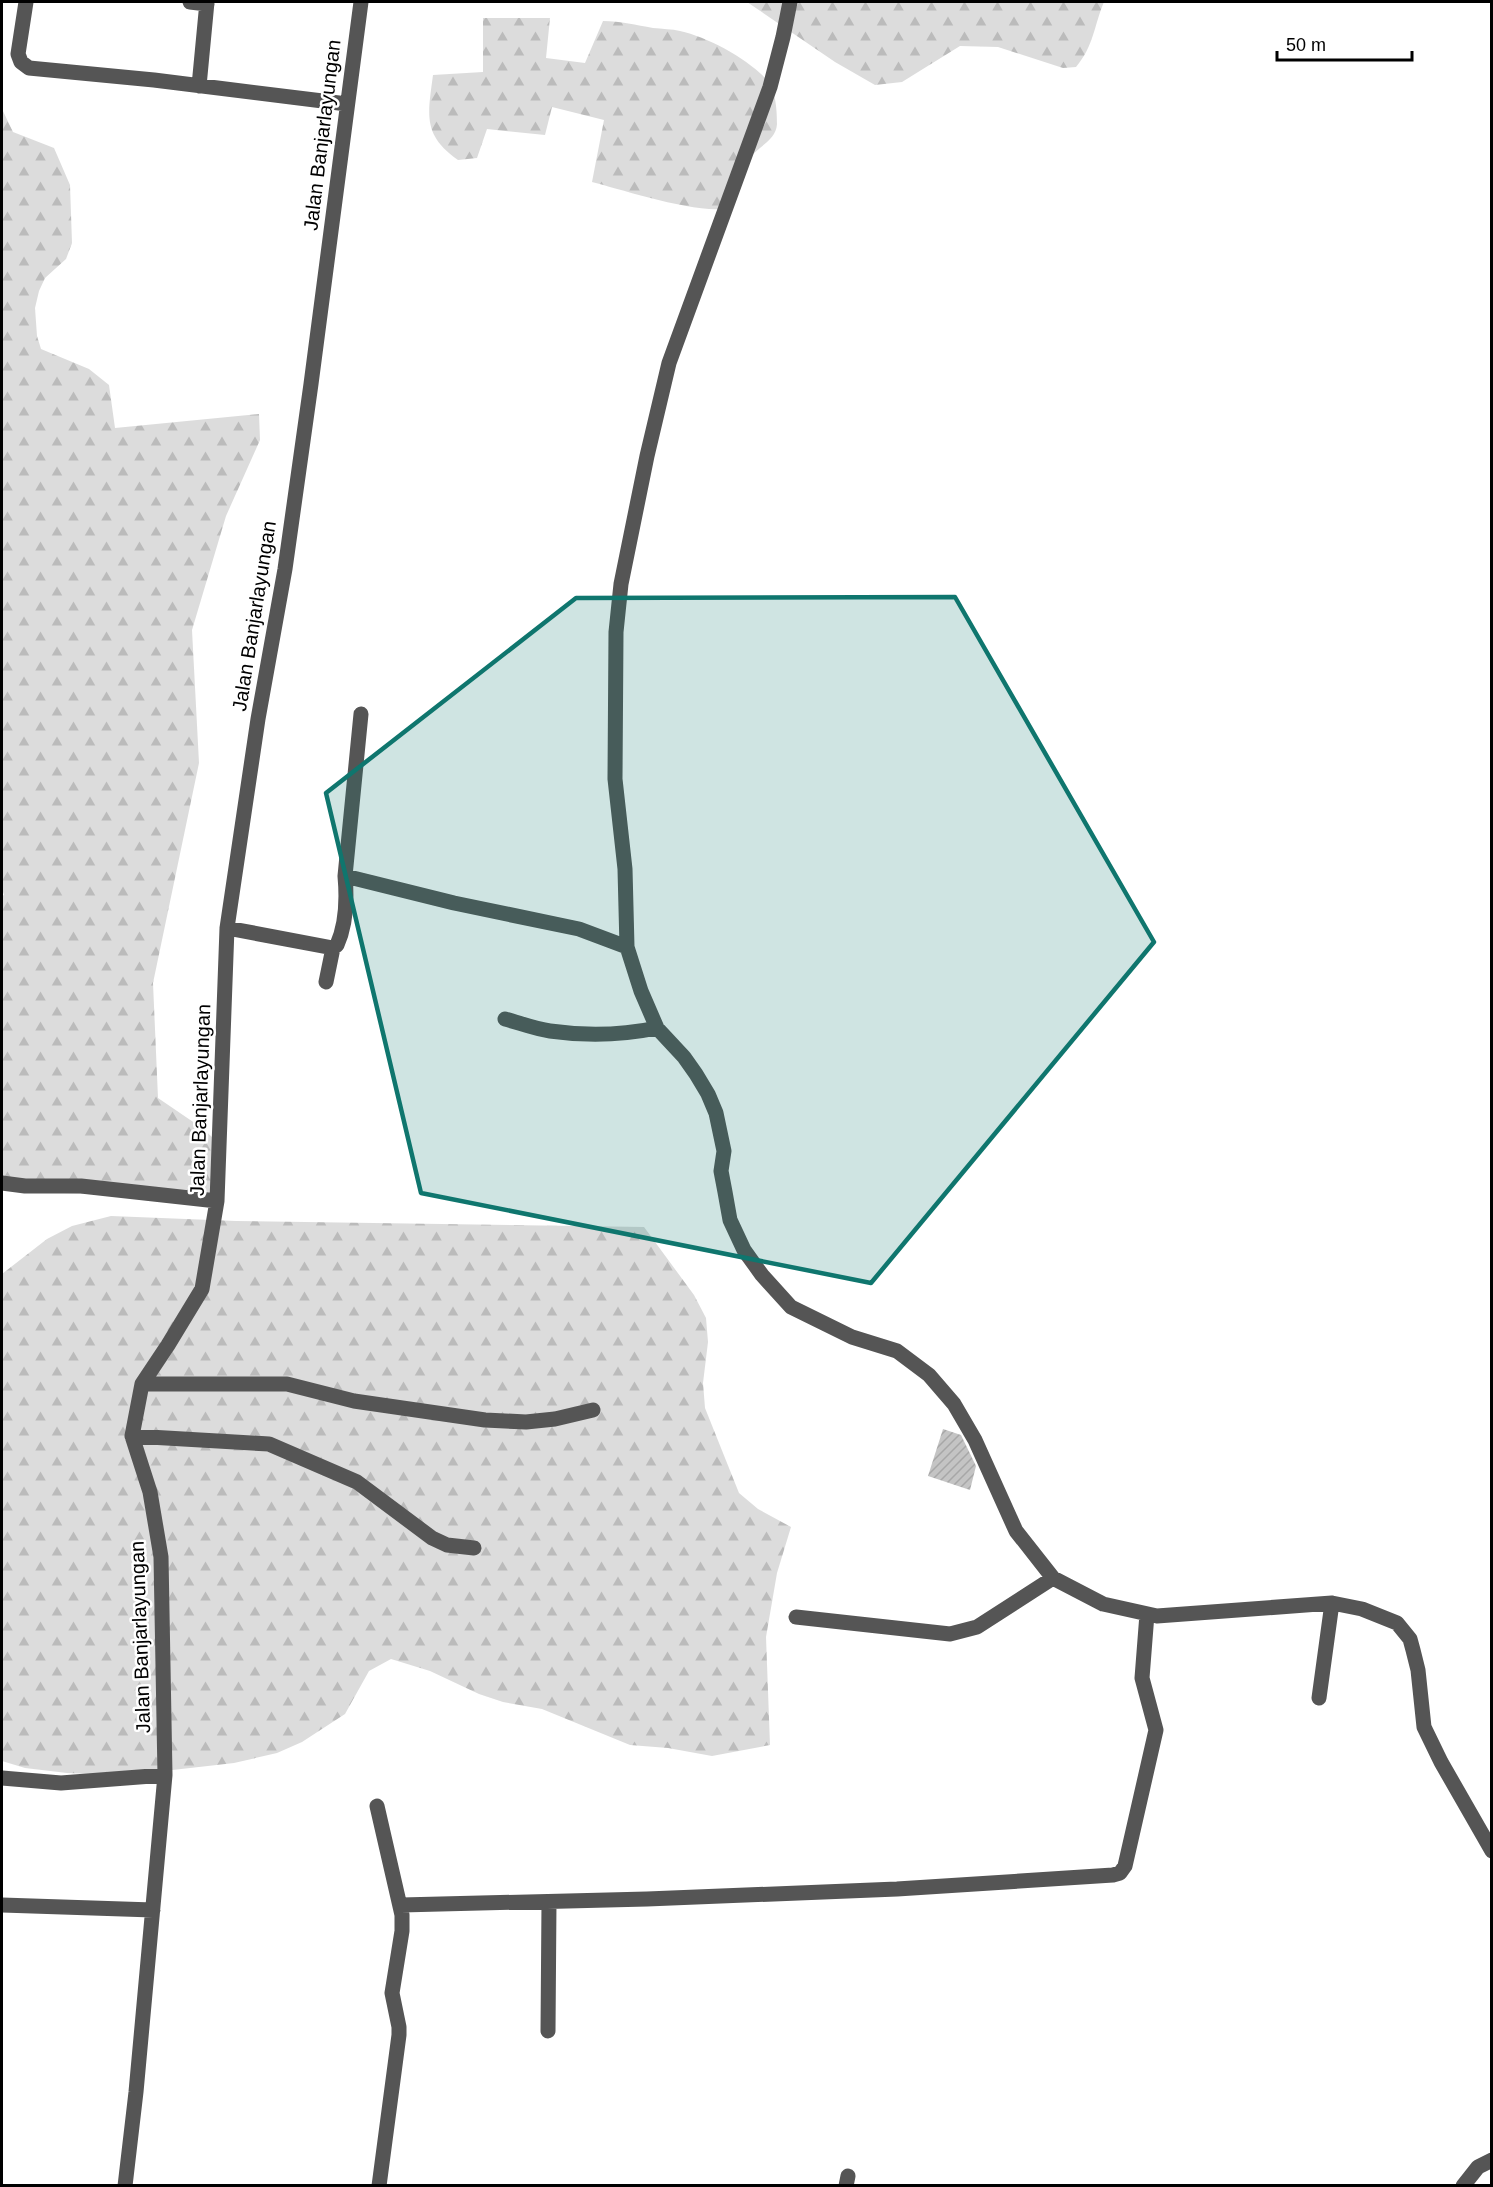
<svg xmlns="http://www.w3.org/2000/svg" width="1493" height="2187" viewBox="0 0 1493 2187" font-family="Arial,sans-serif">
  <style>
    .forest { fill: url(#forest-firs) }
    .building { fill: url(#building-hatch) }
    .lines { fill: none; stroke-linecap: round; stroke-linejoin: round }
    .minor { stroke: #555; stroke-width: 15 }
    .marked { fill: #0f766e; fill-opacity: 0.2; stroke: #0f766e; stroke-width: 4.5; stroke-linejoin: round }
    .labels { text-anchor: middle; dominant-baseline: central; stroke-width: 5; stroke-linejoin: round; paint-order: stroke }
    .street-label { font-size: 20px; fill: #000; stroke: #fff }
  </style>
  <defs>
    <pattern id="forest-firs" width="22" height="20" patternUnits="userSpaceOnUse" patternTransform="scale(1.5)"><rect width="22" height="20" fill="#dcdcdc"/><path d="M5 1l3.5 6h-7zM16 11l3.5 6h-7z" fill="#bbb"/></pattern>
    <pattern id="building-hatch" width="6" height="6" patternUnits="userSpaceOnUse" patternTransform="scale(1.5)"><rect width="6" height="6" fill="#c4c4c4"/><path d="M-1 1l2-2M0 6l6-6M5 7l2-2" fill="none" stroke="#a7a7a7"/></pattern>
  </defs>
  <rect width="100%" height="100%" fill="#fff"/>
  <!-- forest -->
  <path class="forest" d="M747 2H1104C1094 25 1094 46 1076 67L1063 68 998 47 960 46 902 82 875 85 835 62Z
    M483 18H550L546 58 585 63 603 21C621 21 636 25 653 28 662 29 672 29 680 31 708 37 748 59 767 80 776 90 777 111 777 124 776 141 758 146 749 159 740 172 741 192 733 206 711 219 620 189 592 182L604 120 552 107 545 135 487 129 477 158 458 160C422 135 428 114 433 75L483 72Z
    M2 109 13 132 54 148 70 185 72 243 66 259 45 278 39 291 35 308 37 336 41 349 89 369 109 385 115 428 259 414 260 440 226 516 192 630 199 763 153 983 158 1098 202 1128 212 1137 216 1199 13 1191 2 1186V896L4 895 2 889Z
    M111 1216 236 1221 644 1227 694 1295 706 1318 708 1342 703 1383 705 1408 739 1493 758 1509 791 1527 777 1573 766 1637 770 1745 712 1756 668 1748 630 1745 542 1709 503 1702 479 1694 430 1671 391 1659 369 1671 345 1714 302 1742 277 1753 234 1763 155 1772 139 1776 67 1773 25 1768 2 1761V1274L47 1239 72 1226Z"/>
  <!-- building -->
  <path class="building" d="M943 1429 961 1435 976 1466 970 1490 928 1476Z"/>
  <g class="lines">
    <!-- minor -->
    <path class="minor" d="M26 2 18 54 21 62 29 68 154 80 347 104
      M190 2 207 4
      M790 2 783 37 770 87 669 363 647 456 621 584 616 632 615 779 625 869 627 947 641 991 657 1028 684 1057 696 1074 708 1094 716 1113 724 1151 721 1171 725 1192 730 1220 744 1250 762 1275 791 1307 852 1337 897 1351 929 1375 954 1404 975 1440 1016 1531 1053 1578 1103 1604 1157 1616 1332 1603 1362 1609 1397 1623 1410 1639 1413 1650 1418 1670 1424 1727 1441 1762 1492 1851
      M199 86 207 2
      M345 876 361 714
      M227 928 333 948 337 945C346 925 347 898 345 876L454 903 579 929 627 947
      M326 982 333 948
      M505 1019C520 1023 535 1029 550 1031 585 1036 623 1035 657 1028
      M2 1183 25 1186H81L217 1201
      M142 1384H287L354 1401 485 1420 526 1422 555 1419 593 1410
      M132 1436 269 1444 357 1482 432 1538 447 1545 474 1548
      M796 1617 950 1634 977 1627 1053 1578
      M1319 1698 1332 1603
      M2 1778 61 1783 165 1775
      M377 1806 402 1915V1931L392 1993 399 2027V2035L379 2186
      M2 1905 153 1910
      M401 1905 647 1899 897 1889 1113 1875 1120 1873 1125 1866 1156 1730 1142 1678 1147 1614
      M548 2031 549 1902
      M125 2186 136 2092 165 1775 161 1557 150 1492 132 1436 142 1384 168 1345 202 1289 217 1201 227 928 258 719 285 569 311 384 361 2
      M846 2186 848 2176
      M1463 2186 1478 2167 1492 2160"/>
  </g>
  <!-- marked area -->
  <path class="marked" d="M955 597 1154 942 871 1283 421 1193 326 793 576 598Z"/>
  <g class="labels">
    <!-- street labels -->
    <g class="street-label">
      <text transform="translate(322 135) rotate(-83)">Jalan Banjarlayungan</text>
      <text transform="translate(254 616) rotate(-81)">Jalan Banjarlayungan</text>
      <text transform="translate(200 1100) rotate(-88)">Jalan Banjarlayungan</text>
      <text transform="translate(140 1637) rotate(-92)">Jalan Banjarlayungan</text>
    </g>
  </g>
  <!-- border -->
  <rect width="1493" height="2187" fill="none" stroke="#000000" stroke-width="6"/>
  <!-- scale -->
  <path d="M1277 51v9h135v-9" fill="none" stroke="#000000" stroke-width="3"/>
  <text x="1286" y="51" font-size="18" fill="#000000" stroke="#ffffff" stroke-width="4.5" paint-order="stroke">50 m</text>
</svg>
